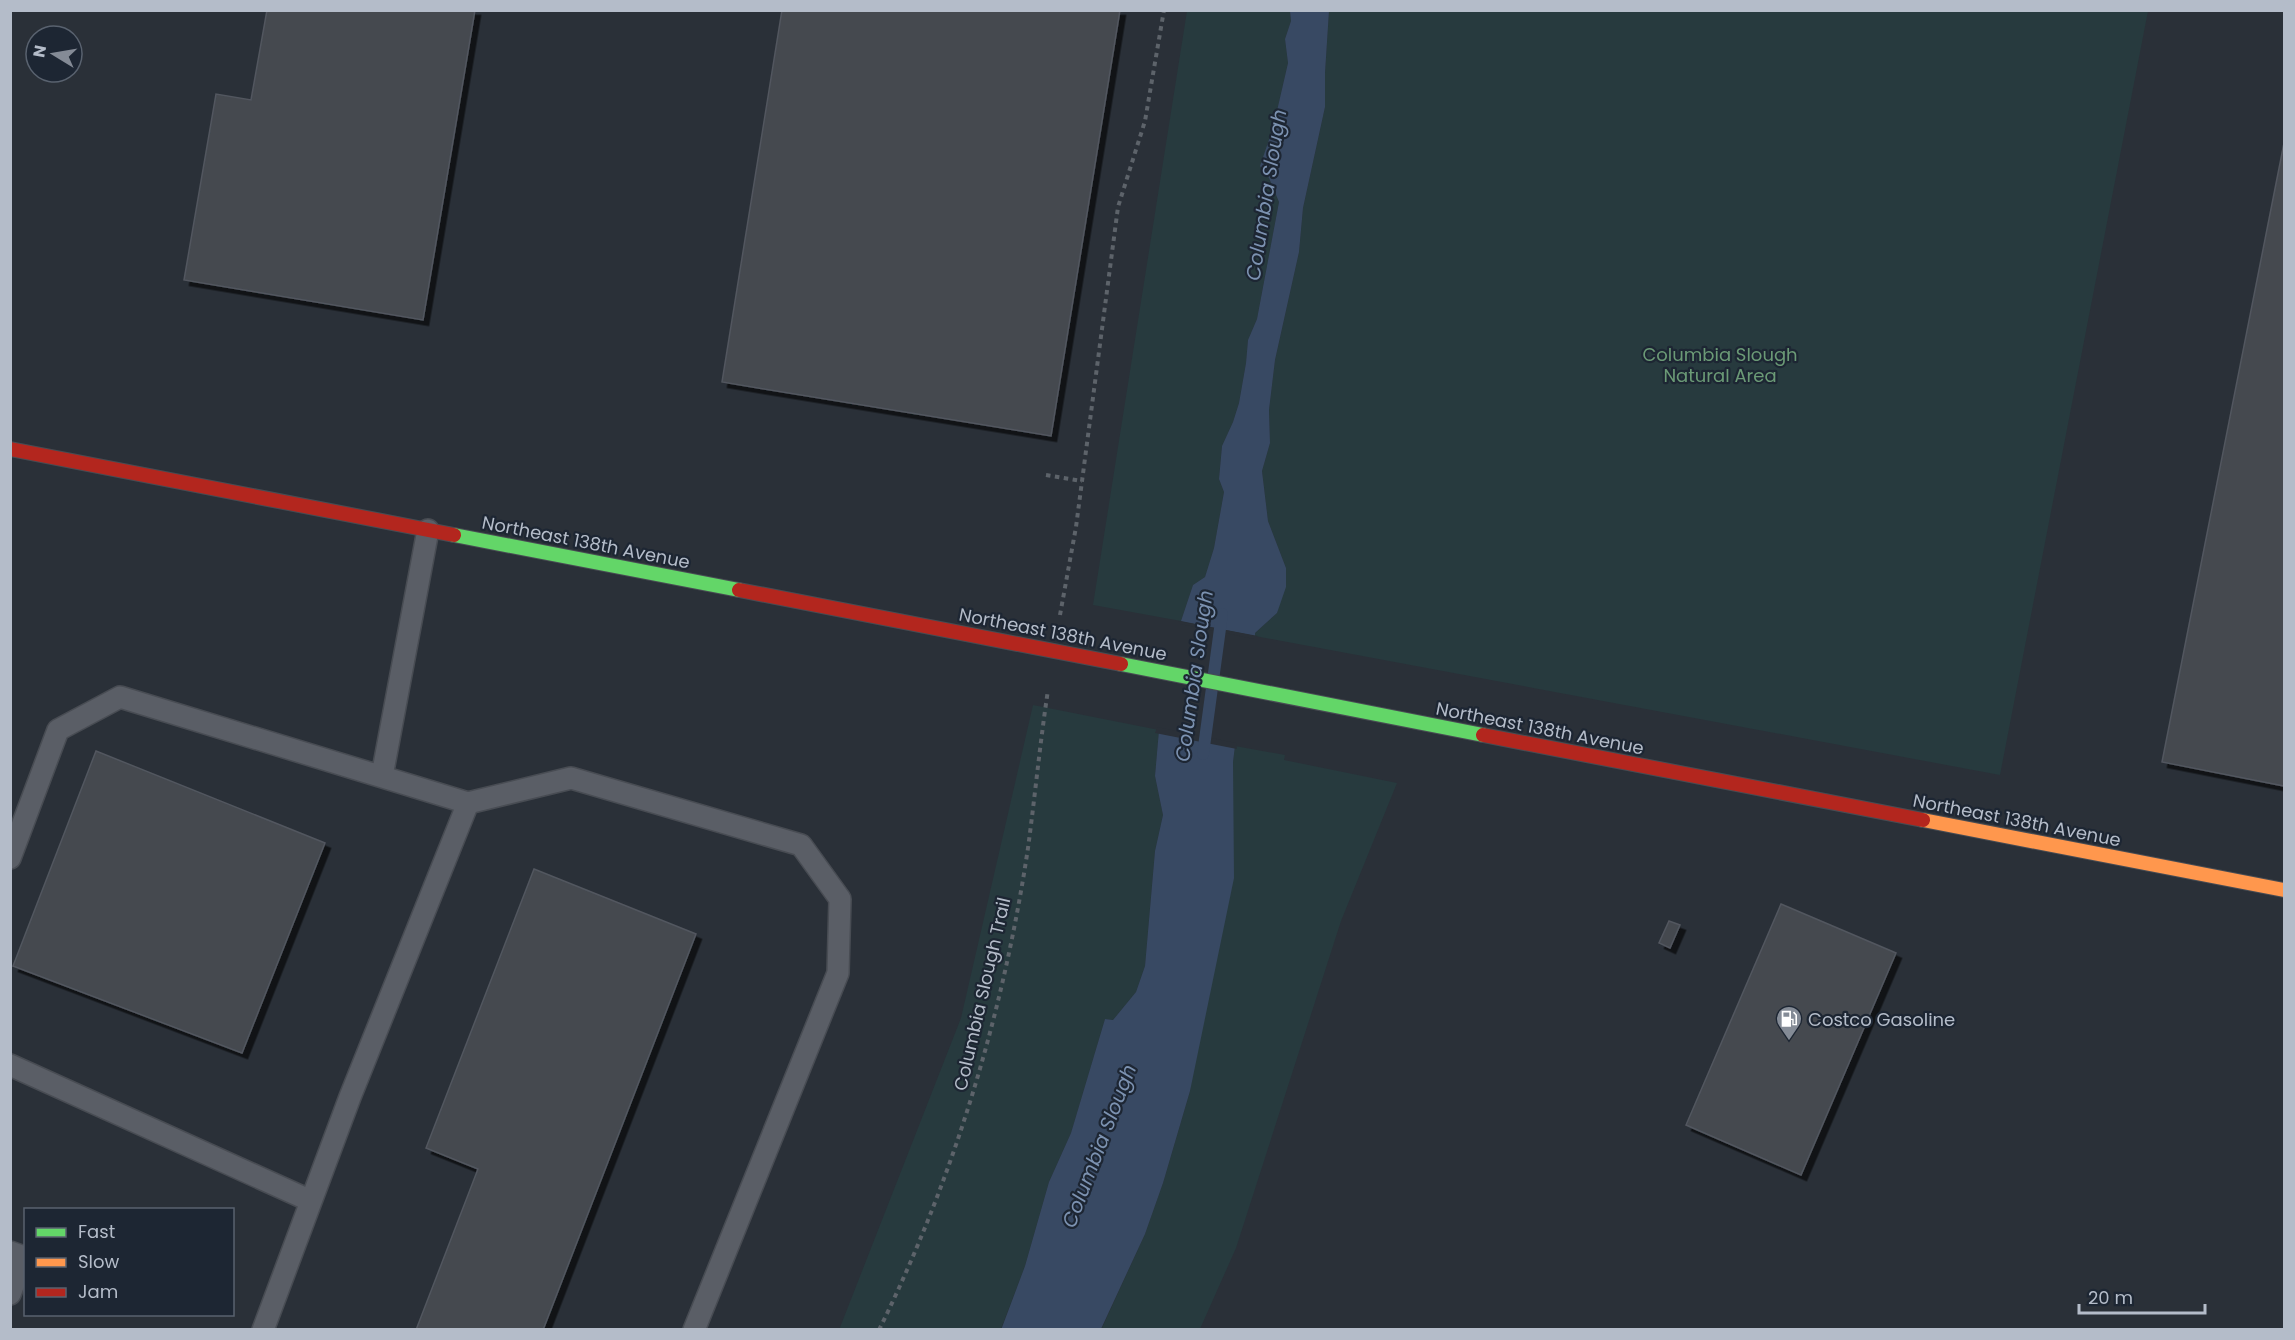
<svg xmlns="http://www.w3.org/2000/svg" width="2295" height="1340" viewBox="0 0 2295 1340" font-family="Poppins,sans-serif">
  <style>
    .green { fill: #273a3e }
    .water { fill: #384963 }
    .pier { fill: #2a3038 }
    .lines { fill: none; stroke-linecap: round; stroke-linejoin: round }
    .stream { stroke: #384963; stroke-width: 12 }
    .building { fill: #444950; stroke: #52575f; stroke-width: 1.5; filter: url(#shadow) }
    .lane-casing { stroke: #484c53; stroke-width: 24 }
    .fast-casing { stroke: #484c53; stroke-width: 16 }
    .slow-casing { stroke: #484c53; stroke-width: 16 }
    .jam-casing { stroke: #484c53; stroke-width: 16 }
    .path { stroke: #5d636a; stroke-width: 4; stroke-dasharray: 4.5 4.5; stroke-linecap: butt }
    .lane { stroke: #5a5e66; stroke-width: 21 }
    .fast { stroke: #63d668; stroke-width: 14 }
    .slow { stroke: #ff974d; stroke-width: 14 }
    .jam { stroke: #b3261e; stroke-width: 14 }
    .labels { text-anchor: middle; dominant-baseline: central; stroke-width: 4.5; stroke-linejoin: round; paint-order: stroke }
    .park-label { font-size: 18px; fill: #6b9a76; stroke: #1d2633 }
    .street-label { font-size: 18px; fill: #b4bcc9; stroke: #1d2633 }
    .poi-label { font-size: 18px; fill: #b4bcc9; stroke: #1d2633; text-anchor: start }
    .water-label { font-size: 20px; font-style: italic; fill: #7c92b1; stroke: #1d2633 }
  </style>
  <defs>
    <filter id="shadow"><feDropShadow dx="5.5" dy="5.5" stdDeviation="0" flood-color="#0009"/></filter>
  </defs>
  <rect width="100%" height="100%" fill="#2a3038"/>
  <!-- green -->
  <path class="green" d="M1187 11H1290L1291 21 1285 39 1288 63 1273 128 1261 166 1269 178 1279 202 1257 319 1248 340 1246 363 1239 403 1233 422 1222 446 1219 479 1224 492 1214 548 1205 577 1193 585 1181 621 1093 605Z
    M1329 11H2148L2000 775 1255 636V633L1277 613 1286 568 1268 521 1262 471 1270 443 1269 410 1275 360 1299 252 1303 208 1325 107V73Z
    M1033 705 1159 730 1155 776 1163 815 1155 851 1145 966 1136 992 1113 1020 1105 1019 1071 1133 1049 1182 1025 1266 1001 1329 839 1330 961 1018Z
    M1235 746 1285 755 1284 760 1397 783 1341 921 1236 1248 1200 1329 1101 1330 1145 1234 1163 1183 1190 1091Z"/>
  <!-- water -->
  <path class="water" d="M1290 11H1329L1325 73V107L1303 208 1299 252 1275 360 1269 410 1270 443 1262 471 1268 521 1286 568V587L1277 613 1255 633V636L1181 621 1193 585 1205 577 1214 548 1224 492 1219 479 1222 446 1233 422 1239 403 1246 363 1248 340 1257 319 1279 202 1269 178 1260 166 1273 128 1288 63 1285 39 1291 21Z
    M1159 730 1235 746 1233 762 1234 878 1190 1091 1163 1183 1145 1234 1101 1329 1001 1330 1025 1266 1049 1182 1071 1133 1105 1019 1113 1020 1136 992 1145 966 1155 851 1163 815 1155 776Z"/>
  <!-- pier -->
  <path class="pier" d="M1178 621 1258 636 1254 639 1180 624Z
    M1157 727 1236 743 1237 749 1155 733Z"/>
  <g class="lines">
    <!-- stream -->
    <path class="stream" d="M1203 754 1222 614"/>
  </g>
  <!-- building -->
  <path class="building" d="M267 10H475L423 320 184 280 216 94 251 100Z
    M782 10H1120L1051 436 722 382Z
    M2284 143V786L2162 762Z
    M96 751 325 843 242 1053 13 966Z
    M534 869 696 934 543 1330H416L478 1169 426 1148Z
    M1781 904 1896 953 1801 1175 1686 1125Z
    M1669 921 1680 925 1670 948 1659 943Z"/>
  <g class="lines">
    <defs>
      <path id="lane" d="M382 776 428 530
        M10 858 58 730 120 697 468 803
        M10 1065 311 1201
        M10 1252 24 1257 10 1294
        M263 1330 350 1097 468 803 571 778 801 845 840 899 838 973 694 1330"/>
      <path id="fast" d="M454 535 739 590
        M1121 664 1483 735"/>
      <path id="slow" d="M1923 820 2284 890"/>
      <path id="jam" d="M10 449 454 535
        M739 590 1121 664
        M1483 735 1923 820"/>
    </defs>
    <!-- lane casing -->
    <use href="#lane" class="lane-casing"/>
    <!-- fast casing -->
    <use href="#fast" class="fast-casing"/>
    <!-- slow casing -->
    <use href="#slow" class="slow-casing"/>
    <!-- jam casing -->
    <use href="#jam" class="jam-casing"/>
    <!-- path -->
    <path class="path" d="M1046 475 1082 481
      M1060 615 1076 527 1118 207 1145 121 1164 10
      M879 1330C954 1178 1003 1015 1028 848 1035 796 1040 743 1048 690"/>
    <!-- lane -->
    <use href="#lane" class="lane"/>
    <!-- fast -->
    <use href="#fast" class="fast"/>
    <!-- slow -->
    <use href="#slow" class="slow"/>
    <!-- jam -->
    <use href="#jam" class="jam"/>
  </g>
  <!-- icons -->
  <defs>
    <symbol id="fuel-pin" viewBox="-11 -11 22 30"><path d="M0 17L-7.5 6A9.5 9.5 0 1 1 7.5 6Z" fill="#848b96" stroke="#1d2633"/><path d="M-5.5-6h7V0h2V4h1.3V-2.5L3-4.5l.8-.8L6-3V5H2.5V1h-1V6h-7ZM-4.2-4.7v3.2H.2V-4.7Z" fill="#fff"/></symbol>
  </defs>
  <g fill-rule="evenodd">
    <use href="#fuel-pin" x="1774" y="1004" width="30" height="40"/>
  </g>
  <g class="labels">
    <!-- park labels -->
    <g class="park-label">
      <text x="1720" y="354">Columbia Slough<tspan x="1720" dy="21">Natural Area</tspan></text>
    </g>
    <!-- street labels -->
    <g class="street-label">
      <text transform="translate(586 542) rotate(11)">Northeast 138th Avenue</text>
      <text transform="translate(1063 634) rotate(11)">Northeast 138th Avenue</text>
      <text transform="translate(1540 728) rotate(11)">Northeast 138th Avenue</text>
      <text transform="translate(2017 820) rotate(11)">Northeast 138th Avenue</text>
      <text transform="translate(982 994) rotate(-77)">Columbia Slough Trail</text>
    </g>
    <!-- poi labels -->
    <g class="poi-label">
      <text x="1808" y="1019">Costco Gasoline</text>
    </g>
    <!-- water labels -->
    <g class="water-label">
      <text transform="translate(1266 195) rotate(-81)">Columbia Slough</text>
      <text transform="translate(1194 676) rotate(-82)">Columbia Slough</text>
      <text transform="translate(1099 1146) rotate(-69)">Columbia Slough</text>
    </g>
  </g>
  <!-- border -->
  <rect width="2295" height="1340" fill="none" stroke="#b4bcc9" stroke-width="24"/>
  <!-- legend -->
  <rect x="24" y="1208" width="210" height="108" fill="#1d2633" stroke="#59626f" stroke-width="1.5"/>
  <rect x="36" y="1228" width="30" height="9" fill="#63d668" stroke="#59626f" stroke-width="1.5"/>
  <text x="78" y="1238" font-size="18" fill="#b4bcc9">Fast</text>
  <rect x="36" y="1258" width="30" height="9" fill="#ff974d" stroke="#59626f" stroke-width="1.5"/>
  <text x="78" y="1268" font-size="18" fill="#b4bcc9">Slow</text>
  <rect x="36" y="1288" width="30" height="9" fill="#b3261e" stroke="#59626f" stroke-width="1.5"/>
  <text x="78" y="1298" font-size="18" fill="#b4bcc9">Jam</text>
  <!-- north arrow -->
  <g transform="translate(54 54) rotate(281)"><circle r="28" fill="#1d2633" stroke="#59626f" stroke-width="1.5"/>
  <path d="M0-4.5L10 22L0 15L-10 22Z" fill="#848b96"/>
  <text y="-9" font-size="16" font-weight="bold" text-anchor="middle" fill="#b4bcc9">N</text>
  </g>
  <!-- scale -->
  <path d="M2079 1304v9h126v-9" fill="none" stroke="#b4bcc9" stroke-width="3"/>
  <text x="2088" y="1304" font-size="18" fill="#b4bcc9" stroke="#1d2633" stroke-width="4.5" paint-order="stroke">20 m</text>
</svg>
